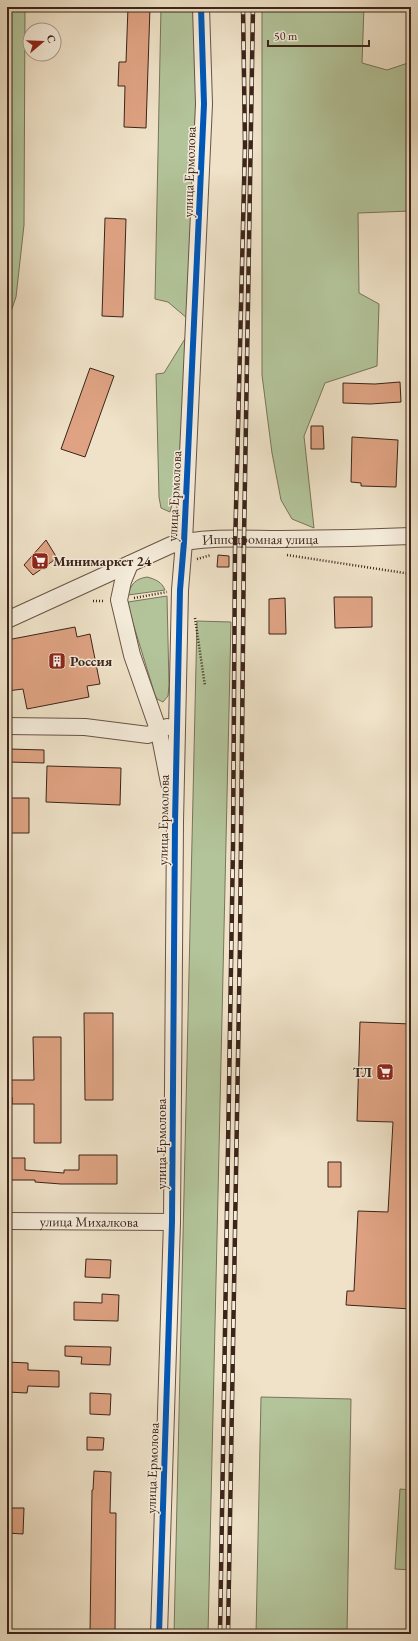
<svg xmlns="http://www.w3.org/2000/svg" width="418" height="1641" viewBox="0 0 418 1641" font-family="'EB Garamond',serif">
  <style>
    .green { fill: #b3c49a; stroke: #78745a }
    .building { fill: #dfa383; stroke: #3c2419 }
    .lines { fill: none; stroke-linecap: round; stroke-linejoin: round }
    .minor-casing { stroke: #695445; stroke-width: 18 }
    .path { stroke: #3c2419; stroke-width: 2.5; stroke-dasharray: 1 2; stroke-linecap: butt }
    .minor { stroke: #f5ecdb; stroke-width: 16 }
    .rail-casing { stroke: #3c2419; stroke-width: 4.5 }
    .rail { stroke: #f5ecdb; stroke-width: 3; stroke-dasharray: 9; stroke-linecap: butt }
    .cycleway-casing { stroke: #f5ecdb; stroke-width: 8 }
    .cycleway { stroke: #0057b8; stroke-width: 6 }
    .labels { text-anchor: middle; dominant-baseline: central; stroke-width: 3; stroke-linejoin: round; paint-order: stroke }
    .street-label { font-size: 14px; fill: #3c2419; stroke: #f5ecdb }
    .poi-label { font-size: 14px; font-weight: bold; fill: #3c2419; stroke: #f5ecdb; text-anchor: start }
  </style>
  <rect width="100%" height="100%" fill="#efe2c8"/>
  <filter id="stains"><feTurbulence type="fractalNoise" baseFrequency=".005" numOctaves="4"/><feColorMatrix values="0 0 0 0 .2 0 0 0 0 .09 0 0 0 0 .02 0 0 0 .5 -.17"/></filter>
  <radialGradient id="worn" r=".72"><stop offset=".6" stop-color="#630" stop-opacity="0"/><stop offset="1" stop-color="#630" stop-opacity=".3"/></radialGradient>
  <!-- green -->
  <path class="green" d="M7 7H25L24 225 16 297 7 323Z
    M161 7H201L204 104 202 326 178 503 172 505 170 512 161 508 159 497 156 374 164 373 194 324 168 302 155 299Z
    M262 7H364L362 63 387 70 411 62V211L358 213 359 293 379 304 377 366 325 383 304 436 314 528 292 519 281 500 272 453 262 375Z
    M147 577C155 579 162 582 165 590L128 595C131 584 135 579 147 577Z
    M167 596 169 685 168 696 163 702 157 699 155 695 129 610 128 602Z
    M197 621 231 622 208 1634H174Z
    M261 1397 351 1399 347 1634H256Z
    M400 1489 411 1490V1570L395 1569Z"/>
  <!-- building -->
  <path class="building" d="M128 7H150L146 128 124 127 125 86H118L119 62H126Z
    M105 218 126 219 123 317 102 316Z
    M90 368 114 376 85 457 61 449Z
    M400 382 401 402 370 404 343 403V383L375 384Z
    M311 426H323L324 449H311Z
    M352 437 398 440 396 487 361 486V483L351 482Z
    M46 540 57 558 33 575 24 565Z
    M218 555 229 556V567H217Z
    M334 597H372V627L335 628Z
    M285 598 286 634H269V599Z
    M75 627 77 637 90 634 100 684 87 686 89 697 27 709 23 689 7 691V640Z
    M9 749 44 750V763L8 762Z
    M47 766 121 768 120 805 46 802Z
    M7 798H29V833H7Z
    M84 1013H113V1100H85Z
    M360 1022 411 1024V1309L346 1305 347 1291H354L358 1211 388 1212 393 1122 357 1121Z
    M33 1037H61V1143H34V1104H12V1097H7V1086H11V1080H34Z
    M79 1155H117V1184H61L35 1182V1180H7V1158H25V1170L64 1173V1170H79Z
    M328 1162H341V1187H328Z
    M86 1259 111 1260 110 1278 85 1277Z
    M102 1294 119 1295 118 1321 74 1320V1302L102 1303Z
    M65 1346 111 1347 110 1365 81 1364 82 1357 65 1356Z
    M7 1362 28 1363V1370L59 1371V1387L28 1386 27 1393 7 1392Z
    M90 1393 111 1394 110 1415 90 1414Z
    M87 1437 104 1438 103 1450H87Z
    M94 1471 111 1472 110 1513H116L115 1634H90L92 1490H93Z
    M7 1508H24L23 1534 7 1533Z"/>
  <g class="lines">
    <defs>
      <g id="minor">
        <path d="M130 564 123 581 119 600 132 655 159 732 169 783"/>
        <path id="s1" d="M7 620 171 545C206 536 244 539 280 539 324 539 367 538 411 536"/>
        <path d="M7 726 85 727 148 735 167 727"/>
        <path id="s2" d="M7 1221 172 1222"/>
        <path d="M159 1634 172 1222 175 822 180 590 184 542 204 104 201 7"/>
      </g>
    </defs>
    <!-- minor casing -->
    <use href="#minor" class="minor-casing"/>
    <!-- path -->
    <path class="path" d="M287 555 411 574
      M197 559 211 555
      M134 598 167 592
      M93 601H105
      M195 618 205 686
      M409 1521H411"/>
    <!-- minor -->
    <use href="#minor" class="minor"/>
    <defs>
      <path id="rail" d="M220 1634 233 846 235 549 245 145 243 7
        M228 1634 240 943 244 539 253 7"/>
    </defs>
    <!-- rail casing -->
    <use href="#rail" class="rail-casing"/>
    <!-- rail -->
    <use href="#rail" class="rail"/>
    <defs>
      <path id="cycleway" d="M159 1634 172 1222 175 822 180 590 184 542 204 104 201 7"/>
    </defs>
    <!-- cycleway casing -->
    <use href="#cycleway" class="cycleway-casing"/>
    <!-- cycleway -->
    <use href="#cycleway" class="cycleway"/>
  </g>
  <!-- icons -->
  <defs>
    <symbol id="supermarket-square" viewBox="-11 -11 22 22"><rect x="-9" y="-9" width="18" height="18" rx="4" fill="#8f2418" stroke="#f5ecdb"/><path d="M-6-5.5h2.5l.6 2H6L4.5 2H-2.5L-4.4-4H-6ZM-1.5 3.2a1.3 1.3 0 1 0 .1 0ZM3 3.2a1.3 1.3 0 1 0 .1 0Z" fill="#fff"/></symbol>
    <symbol id="building-square" viewBox="-11 -11 22 22"><rect x="-9" y="-9" width="18" height="18" rx="4" fill="#8f2418" stroke="#f5ecdb"/><path d="M-4-6H4V6H1V3H-1V6H-4ZM-2.5-4.3h1.7v1.8h-1.7ZM.8-4.3h1.7v1.8H.8ZM-2.5-1h1.7V.8h-1.7ZM.8-1h1.7V.8H.8Z" fill="#fff"/></symbol>
  </defs>
  <g fill-rule="evenodd">
    <use href="#supermarket-square" x="30" y="551" width="20" height="20"/>
    <use href="#building-square" x="47" y="651" width="20" height="20"/>
    <use href="#supermarket-square" x="375" y="1062" width="20" height="20"/>
  </g>
  <g class="labels">
    <!-- street labels -->
    <g class="street-label">
      <text transform="translate(189 172) rotate(-88)">улица Ермолова</text>
      <text transform="translate(174 496) rotate(-87)">улица Ермолова</text>
      <text stroke="none"><textPath href="#s1" startOffset="270">Ипподромная улица</textPath></text>
      <text transform="translate(163 820) rotate(-89)">улица Ермолова</text>
      <text transform="translate(161 1144) rotate(-90)">улица Ермолова</text>
      <text stroke="none"><textPath href="#s2" startOffset="82">улица Михалкова</textPath></text>
      <text transform="translate(152 1468) rotate(-88)">улица Ермолова</text>
    </g>
    <!-- poi labels -->
    <g class="poi-label">
      <text x="53" y="561">Минимаркет 24</text>
      <text x="70" y="661">Россия</text>
      <text x="372" y="1072" text-anchor="end">ТЛ</text>
    </g>
  </g>
  <!-- margin -->
  <rect width="418" height="1641" fill="none" stroke="#efe2c8" stroke-width="24"/>
  <rect x="8" y="8" width="402" height="1625" fill="none" stroke="#3c2419" stroke-width="2"/>
  <rect x="12" y="12" width="394" height="1617" fill="none" stroke="#3c2419"/>
  <!-- north arrow -->
  <g transform="translate(42 42) rotate(71)"><circle r="19" fill="#f5ecdb" stroke="#ab9c8d"/>
  <path d="M0-3L7 15L0 10L-7 15Z" fill="#8f2418"/>
  <text y="-6" font-size="11" font-weight="bold" text-anchor="middle" fill="#3c2419">С</text>
  </g>
  <!-- scale -->
  <path d="M268 40v6h101v-6" fill="none" stroke="#3c2419" stroke-width="2"/>
  <text x="274" y="40" font-size="12" fill="#3c2419" stroke="#f5ecdb" stroke-width="3" paint-order="stroke">50 m</text>
  <rect width="100%" height="100%" filter="url(#stains)"/>
  <rect width="100%" height="100%" fill="url(#worn)"/>
</svg>
